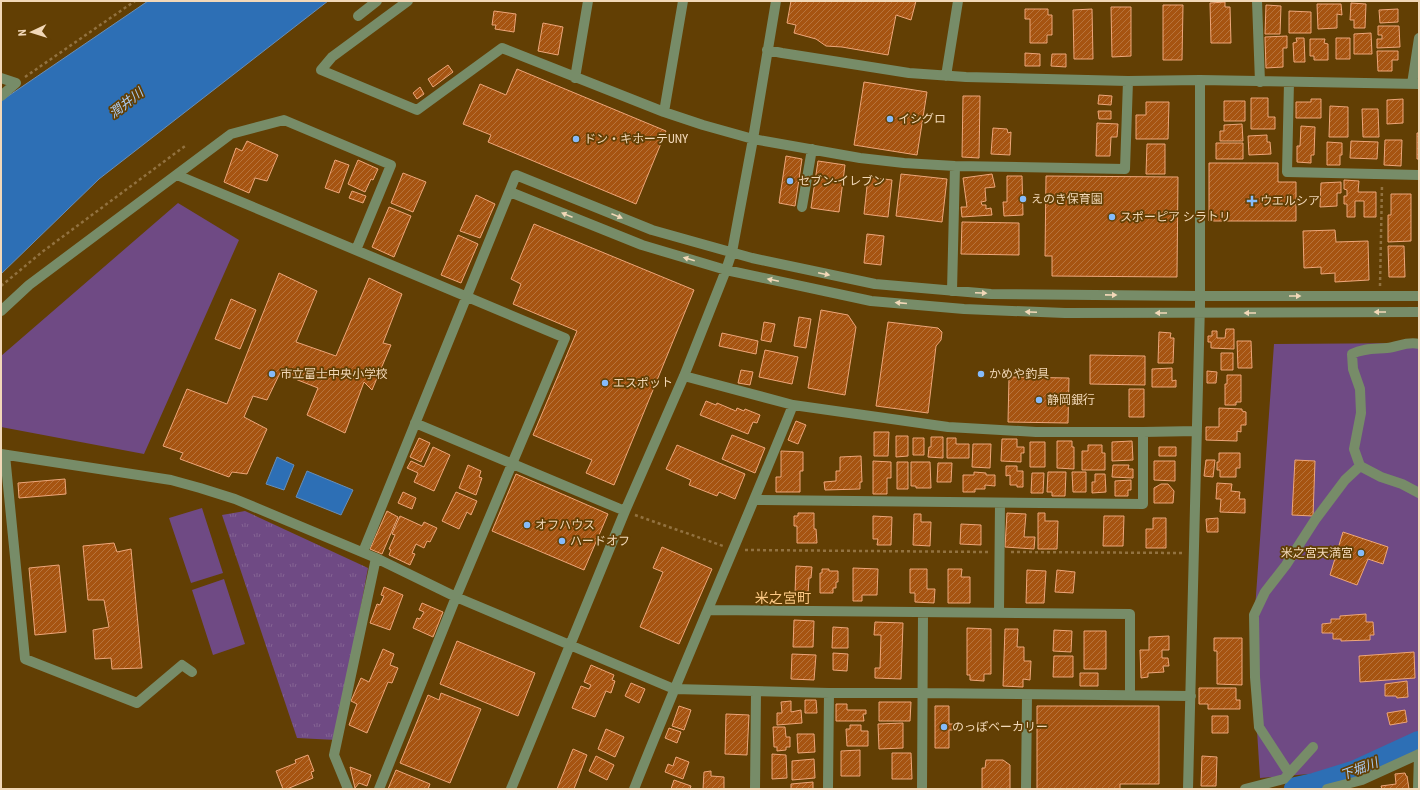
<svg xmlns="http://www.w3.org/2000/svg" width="1420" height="790" viewBox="0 0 1420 790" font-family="'Roboto Condensed','Noto Sans JP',sans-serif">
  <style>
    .grass { fill: url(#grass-tufts) }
    .park { fill: #6f4a84 }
    .water { fill: #2d6fb5; stroke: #688eb6 }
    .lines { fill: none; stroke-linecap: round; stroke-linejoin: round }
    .river { stroke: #2d6fb5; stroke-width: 24 }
    .building { fill: url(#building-hatch); stroke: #eea679 }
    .path { stroke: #927240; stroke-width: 2.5; stroke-dasharray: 3 3; stroke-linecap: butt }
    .minor { stroke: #778c68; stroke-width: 10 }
    .oneway { fill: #f2d8b8 }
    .poi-dot { fill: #85bbfb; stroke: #623f04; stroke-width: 1.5 }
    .labels { text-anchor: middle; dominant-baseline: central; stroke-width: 3.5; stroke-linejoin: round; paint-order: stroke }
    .poi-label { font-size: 12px; fill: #f2d8b8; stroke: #623f04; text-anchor: start }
    .water-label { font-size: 13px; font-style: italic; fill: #aacaf0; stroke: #623f04 }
    .quarter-label { font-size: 14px; fill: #fdc985; stroke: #623f04 }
  </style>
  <defs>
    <pattern id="grass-tufts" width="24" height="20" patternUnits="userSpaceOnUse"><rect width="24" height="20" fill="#6f4a84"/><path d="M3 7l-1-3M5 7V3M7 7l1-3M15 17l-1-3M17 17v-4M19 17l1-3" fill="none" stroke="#846393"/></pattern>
    <pattern id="building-hatch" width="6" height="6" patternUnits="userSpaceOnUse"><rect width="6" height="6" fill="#a65411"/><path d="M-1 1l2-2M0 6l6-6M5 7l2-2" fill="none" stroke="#b7743c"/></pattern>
  </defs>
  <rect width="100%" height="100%" fill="#623f04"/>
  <!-- grass -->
  <path class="grass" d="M245 511 368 568 336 740 297 738 222 515Z"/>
  <!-- park -->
  <path class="park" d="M178 203 239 240 144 454 1 427V356Z
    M1419 343V740L1333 772 1260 778 1252 651 1274 344Z
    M202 508 223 573 191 583 169 518Z
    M224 579 245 644 213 655 192 590Z"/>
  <!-- water -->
  <path class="water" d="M148 1H328L99 179 1 274V101Z
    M277 457 294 465 284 490 266 484Z
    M307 471 353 490 341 515 296 497Z"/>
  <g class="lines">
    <!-- river -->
    <path class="river" d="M1296 789 1314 785 1356 772 1419 743"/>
  </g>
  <!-- building -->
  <path class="building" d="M791 1H916L911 20 896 15 888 55 842 47 826 46 816 39 794 33 796 25 787 23Z
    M1225 2V7H1230L1231 43H1211L1210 3Z
    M1351 3 1366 4 1365 28H1354V20H1350Z
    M1317 4H1341L1342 15 1337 14V28L1318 29Z
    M1163 5H1183L1182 60H1163Z
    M1266 5 1281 6 1280 34H1265Z
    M1111 7H1131V56L1112 57Z
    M1025 9H1048V15H1052V35H1047V43H1030V19H1025Z
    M1092 9 1093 59H1074L1073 10Z
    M1398 9V22L1380 23 1379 10Z
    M494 11 516 14 514 32 495 29 496 25H492Z
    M1289 11 1311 12V33H1289Z
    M543 23 563 27 558 55 538 51Z
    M1378 26H1399L1400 47 1377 48V39H1382V35H1378Z
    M1371 33 1372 54H1354V34Z
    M1287 36V48H1283V67L1266 68 1265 37Z
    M1296 38H1304L1305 62H1294L1293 43 1297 42Z
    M1336 38H1350V59H1336Z
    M1310 39H1325L1324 43 1328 44V60H1314V56H1310Z
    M1377 51H1398V60H1392V71H1378Z
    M1025 53 1040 54V66H1025Z
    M1052 54H1066V67L1051 66Z
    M448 65 453 72 433 87 428 79Z
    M517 69 666 131 636 204 488 142 491 135 463 124 480 84 506 95Z
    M864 82 927 92 917 155 854 145Z
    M420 87 424 94 417 99 413 93Z
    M1099 95 1112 96 1111 105 1098 104Z
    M963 96H980L979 158 962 157Z
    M1251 98H1268V117H1275V129H1251Z
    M1311 99H1321V118H1296V102H1311Z
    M1403 99V123L1387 124V100Z
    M1224 101H1245V121H1224Z
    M1146 102H1169L1168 139H1136V115H1146Z
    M1330 106 1348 107V137H1329Z
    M1362 109H1378L1379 137H1363Z
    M1098 111H1111V119H1099Z
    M1097 123 1118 124 1117 137H1111L1110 156H1096Z
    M1242 124 1243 141H1220V131H1224V125Z
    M1301 126 1315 127 1314 155H1311V163L1297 162V146H1300Z
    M993 128 1007 129 1008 133 1011 132 1010 155 991 154Z
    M1417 133H1419V159H1417Z
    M1267 135V142H1270L1271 154 1249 155 1248 136Z
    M1385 140H1402L1401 166 1384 165Z
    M247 141 278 155 267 181 255 178 249 193 224 182 236 148 242 151Z
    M1351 141 1378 142 1377 159 1350 158Z
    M1327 142 1342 143V155H1340V165H1327Z
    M1216 143H1243V159H1216Z
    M1147 144H1165V174H1146Z
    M786 156 802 159 795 206 779 203Z
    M335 160 349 165 339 193 325 188Z
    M358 160 378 169 373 180 371 179 365 192 348 184Z
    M818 161 845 165 839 212 811 208Z
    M1209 163H1278V182H1296V221H1209Z
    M403 173 426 182 413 212 391 203Z
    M901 174 947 179 942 222 896 216Z
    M992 174 995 187 985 188 986 201 981 202 982 205H986V209L991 208 992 215 962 217 961 207H967L963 178Z
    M1007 176H1022L1023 215 1004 216 1003 202H1007Z
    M1046 176 1178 177 1177 277 1052 276V256H1045Z
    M868 177 892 180 888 217 864 214Z
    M1344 180 1359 181 1358 192H1376V217H1364V201H1355V217H1347V204H1344V196H1347V190L1344 189Z
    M1341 182V193H1337V206L1320 207 1321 183Z
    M352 191 366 196 363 203 349 198Z
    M1391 194H1411V241L1388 242V215H1391Z
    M476 195 495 204 480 238 460 231Z
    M389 207 411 216 394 257 372 247Z
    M962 222 1019 223V255L961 254Z
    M534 224 694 290 614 485 586 473 592 460 533 435 577 331 513 304 521 284 511 279Z
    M1335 230 1336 242 1368 241 1369 280 1335 282V273L1321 274V267L1304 268 1303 231Z
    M867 234 884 236 881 265 864 263Z
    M458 235 478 244 461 283 441 275Z
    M1388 246H1404L1405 277H1389Z
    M279 273 317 291 296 342 336 356 369 278 402 294 383 343 391 345 372 390 364 382 345 433 307 415 318 388 280 373 267 400 253 396 244 417 267 429 247 474 232 472 229 477 180 459 183 453 163 446 187 389 227 404Z
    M231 299 256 310 240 349 215 339Z
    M821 310 848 315 856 327 845 395 808 388Z
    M799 317 811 319 806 348 794 346Z
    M764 322 775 324 771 342 761 340Z
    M888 322 938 328 942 332 941 340 936 346 928 413 876 406Z
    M1226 329H1234V349L1211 348V342H1208V336H1212V331H1217V338H1225Z
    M1159 332 1171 333 1170 338H1174L1173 363H1158Z
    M722 333 758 341 756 354 719 346Z
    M1237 341H1251L1252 368H1238Z
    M765 350 798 357 792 384 759 377Z
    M1221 353H1233V370H1221Z
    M1090 355 1145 356V385L1090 384Z
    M1172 368V381L1176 380V387H1152V369Z
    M741 370 753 372 750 385 738 383Z
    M1207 371 1217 372 1216 383H1207Z
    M1227 375H1241V402H1236V405H1225V384H1227Z
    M1009 377 1069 378 1068 423 1008 422Z
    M1129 389H1144V417H1129Z
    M706 401 716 405 717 403 736 411 737 408 744 411 745 409 760 415 757 423 753 422 748 434 700 415Z
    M1219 408 1242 409V411L1246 412V425H1241V432L1237 431V441L1206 440V427H1219Z
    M796 421 806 425 798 444 788 440Z
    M874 432H889L888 456H874Z
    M732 435 765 448 755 473 722 459Z
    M896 436H908V456L896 457Z
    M931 437H943V458L928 457 929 447H931Z
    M419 438 430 443 421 462 410 457Z
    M913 438H924V455H913Z
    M947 438H956V444H969V458H947Z
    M1002 439H1017V447H1024V453H1021V462L1001 461Z
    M1057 441H1072V447H1074V469L1057 468Z
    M1132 441 1133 460 1112 461V442Z
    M1030 442H1045V467H1030Z
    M973 444H991L990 468 972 467Z
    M677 445 745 474 735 499 719 492 717 496 689 485 691 480 666 469Z
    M1088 445H1102V453H1105V470H1082V451H1088Z
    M433 447 450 455 434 491 414 482 418 473 407 468 411 461 424 467Z
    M1159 447H1176V456H1159Z
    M781 451 803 452V471H800V492H776V477H781Z
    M1219 453H1240V468H1236V477H1220V470H1217V462H1219Z
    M861 456 862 482H860V489L825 490 824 482 836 481V471H840V457Z
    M1206 460H1215L1213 477 1204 476Z
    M1295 460 1315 461 1313 516 1292 515Z
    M873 461 891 462V478H887V494H873Z
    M1154 461H1175V481L1154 480Z
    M897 462H908V489H897Z
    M911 462H930L931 488H916V486H911Z
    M938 463H952L951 482H937Z
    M468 465 481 471 479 477 482 478 476 495 459 488Z
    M1113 465H1129L1128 469H1133V478L1112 477Z
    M1006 466H1017V471H1023V487H1017V485H1010V475L1006 476Z
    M974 472 986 473V475H995V486L985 485V489H975V492H963V475H974Z
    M1048 472H1066L1065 496H1052V492H1047Z
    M1072 472H1086V492H1073Z
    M1032 473H1044L1043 493H1031Z
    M516 474 608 514 584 570 492 531Z
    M1095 474H1105L1106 492 1092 493V482H1095Z
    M65 479 66 494 19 498 18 483Z
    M1131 480V490H1128V496H1115V481Z
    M1217 483 1232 484 1231 491 1240 492 1239 499H1245V513L1220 512 1221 499H1216Z
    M1161 484H1168L1174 491 1173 503H1154V488Z
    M403 492 416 498 412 509 398 503Z
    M456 492 477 501 471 515 467 512 459 529 442 521Z
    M387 511 398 517 382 554 370 549Z
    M798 513H814V529H816L817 543H797V526H794V516H798Z
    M1007 513 1026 514 1024 537H1035L1034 549 1005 547Z
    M1038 513H1045V521H1058L1057 549H1038Z
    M914 514H921V522H931L930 546 913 545Z
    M400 516 422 526 424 522 437 528 430 542 427 541 424 548 416 544 412 553 415 554 410 565 389 555 391 550 389 549 395 535 392 534Z
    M873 516 892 517 891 545H877L878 539H873Z
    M1104 516H1124L1123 546H1103Z
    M1153 518H1166V548H1146V529H1153Z
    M1218 518V532H1207L1206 519Z
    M961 524 981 525V545L960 544Z
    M1343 532 1388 547 1383 564 1368 559 1357 585 1330 575Z
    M114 543 117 552 131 549 142 668 112 669 111 658 95 659 93 630 109 627 104 600H88L83 546Z
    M662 547 712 569 679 644 640 627 663 572 653 568Z
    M59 565 66 632 35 635 29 568Z
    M796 566 812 567 811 578H809L808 594H795Z
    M853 568 878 569 877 595H862V601H853Z
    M822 569H829V571H838V582H836V588H833V593H820V573H822Z
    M910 569H927V589H935L934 603 915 602V593H910Z
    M948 569H962L961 577H970V603H948Z
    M1027 570 1046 571 1044 603H1026Z
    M1057 570 1075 572 1073 593 1055 592Z
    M384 587 403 595 390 630 370 623 377 604 380 605 384 596 381 595Z
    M422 603 443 612 433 637 413 628 417 618 420 619 424 612 419 610Z
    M1366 614V622H1373L1374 635H1370V640L1341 641V639H1333V633H1322V624L1331 623V619H1340V616Z
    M794 620 814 621 813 647H793Z
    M875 622 903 623 901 679 875 678V668H880L881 635H874Z
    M833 627 848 628V648H832Z
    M967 628 991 629V674H984V681L970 680V675H967Z
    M1005 629H1018L1017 647H1024V661H1031L1030 680 1023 679V687L1003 686Z
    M1054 630 1072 631 1071 652 1053 651Z
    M1084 631H1106V669H1084Z
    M1169 636V650H1162V658H1168L1169 666H1163L1164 672 1148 673V677L1141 678 1140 650H1149V637Z
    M1214 638H1242V685L1217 684V651H1214Z
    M457 641 535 673 518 716 440 684Z
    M383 649 394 654 390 665 398 668 392 683 388 682 367 733 349 725 357 704 351 701 361 678 369 682Z
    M1414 652 1415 678 1360 682 1359 656Z
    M833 653 848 654 847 671 833 670Z
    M792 654 816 655 814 680 791 679Z
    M1054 656H1073V677H1053Z
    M591 665 614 675 612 680 615 681 611 693 606 691 595 717 572 708 581 686 589 689 591 685 584 682Z
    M1080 673H1098V686H1080Z
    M1407 681 1408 697 1397 698 1396 696H1385V684Z
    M631 683 645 689 639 703 625 696Z
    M1199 688H1236V700H1240V709H1208V704H1199Z
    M441 693 481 709 450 783 400 763 428 695 439 700Z
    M805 700H816L817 713H805Z
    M791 701V712L801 710 802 723 777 725V713H782L781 702Z
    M879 702H911L910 721H879Z
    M836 704H847V710H866V714H863L864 721H836Z
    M679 706 691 710 684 730 672 726Z
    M935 706H949V724H953V730H949V748H935Z
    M1037 706H1159V784H1120V789H1037Z
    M1405 710 1407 722 1390 725 1387 713Z
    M726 714 749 715 747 755 725 754Z
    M1212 716H1228V733H1212Z
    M903 723V748L879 749 878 724Z
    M850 725H861V731H868V746H847L846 729H850Z
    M773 727H785L786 737H790V747H786V750L777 751V747H774Z
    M669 728 681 732 677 743 665 738Z
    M606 729 624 737 615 757 598 749Z
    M797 734H814L815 752 798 753Z
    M573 749 587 755 574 789H557Z
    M860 750V776H841V751Z
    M892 753H911L912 779H892Z
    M772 754 786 755 787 778 772 779Z
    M308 755 314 771 311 772 313 778 287 789H283L276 771 296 763 295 760Z
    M596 756 614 765 607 780 589 771Z
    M1202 756 1217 757 1216 786H1201Z
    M676 757 689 762 683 779 665 772 668 764 673 766Z
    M814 759 815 778 792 780V761Z
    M986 760H1003L1010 765V789H982V768H985Z
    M350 767 371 775 367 786 359 783 355 788Z
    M396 770 430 784 428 789H388Z
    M711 771V776L724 777V789H703L704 772Z
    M1405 773 1406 776H1407L1409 789H1382L1381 786 1396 784 1395 774Z
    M674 780 691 786 690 789H671Z
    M813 782V789H791V784Z"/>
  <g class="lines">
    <!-- path -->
    <path class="path" d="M25 77 135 1
      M1 286 42 252 185 146
      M1380 286 1382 185
      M635 515 723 546
      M745 550 988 552
      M1011 552 1184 553"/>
    <!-- minor -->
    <path class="minor" d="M408 1 332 57 321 70 417 110 502 48 664 112 703 125 753 139 860 158 904 163 955 166 1125 169 1128 81
      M1257 1 1260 82
      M358 16 377 1
      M767 50 782 53 909 73 966 77 1128 81 1200 80 1419 84
      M946 76 958 1
      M1 78 16 83
      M575 78 588 1
      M1289 82 1287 172 1419 175
      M1412 84 1419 38
      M1 96 16 83
      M664 112 683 1
      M177 175 565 338 456 597 379 789
      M510 192 642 245 726 270 871 301 964 309 1065 313 1419 312
      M802 207 812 149
      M952 291 955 166
      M1 311 29 285 231 134 284 120 391 165 356 250
      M1419 344C1407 341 1398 347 1387 348 1375 349 1363 348 1352 354L1353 369 1360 389 1361 413 1354 449 1360 466 1381 477 1402 484 1419 493
      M684 376 793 405 948 427 1036 432H1143L1197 431
      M415 423 625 511
      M1 454 171 480 200 488 235 499 376 558 456 597 674 689 829 693H922L1191 696
      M5 455 25 659 137 703 182 665 192 672
      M755 500 1143 504V432
      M363 552 516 175 652 230 752 258 875 284 991 294 1200 296H1419
      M708 610 1130 614V695
      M999 613 1000 503
      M1289 773 1259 727 1255 677 1254 615 1265 592 1286 565 1315 520 1345 480 1360 466
      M348 789 334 755 376 558
      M511 789 625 511 684 376 726 270 732 252 753 139 776 1
      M634 789C685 660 741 534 793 405
      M755 789 756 692
      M828 789 829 693
      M922 789 923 613
      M1026 789 1027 695
      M1188 789 1200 304V80
      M1245 789 1284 779 1313 747
      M1327 789 1362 780 1419 754 1418 789"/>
  </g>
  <!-- one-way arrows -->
  <defs><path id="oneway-solid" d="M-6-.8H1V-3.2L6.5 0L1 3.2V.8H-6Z"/></defs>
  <g class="oneway">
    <use href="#oneway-solid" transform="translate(567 215) rotate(-158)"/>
    <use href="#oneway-solid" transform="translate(617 216) rotate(22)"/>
    <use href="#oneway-solid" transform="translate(689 259) rotate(-164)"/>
    <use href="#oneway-solid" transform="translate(824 274) rotate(12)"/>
    <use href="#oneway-solid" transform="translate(773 280) rotate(-168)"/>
    <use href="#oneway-solid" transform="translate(981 293) rotate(3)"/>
    <use href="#oneway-solid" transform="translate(1111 295) rotate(1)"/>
    <use href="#oneway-solid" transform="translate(1295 296)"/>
    <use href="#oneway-solid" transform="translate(901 303) rotate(-175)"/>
    <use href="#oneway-solid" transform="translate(1031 312) rotate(-178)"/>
    <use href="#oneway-solid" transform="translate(1380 312) rotate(180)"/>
    <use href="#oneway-solid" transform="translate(1161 313) rotate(-180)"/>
    <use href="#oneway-solid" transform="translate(1250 313) rotate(180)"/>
  </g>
  <!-- markers -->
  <g class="poi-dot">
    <circle cx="890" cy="119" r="4"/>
    <circle cx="576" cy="139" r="4"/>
    <circle cx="790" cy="181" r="4"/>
    <circle cx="1023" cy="199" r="4"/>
    <path d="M1250 195h4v4h4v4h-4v4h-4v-4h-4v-4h4z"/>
    <circle cx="1112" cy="217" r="4"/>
    <circle cx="272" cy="374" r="4"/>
    <circle cx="981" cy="374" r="4"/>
    <circle cx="605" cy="383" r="4"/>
    <circle cx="1039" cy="400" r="4"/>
    <circle cx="527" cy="525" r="4"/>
    <circle cx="562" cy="541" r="4"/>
    <circle cx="1361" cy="553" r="4"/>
    <circle cx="944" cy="727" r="4"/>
  </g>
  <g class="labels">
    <!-- poi labels -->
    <g class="poi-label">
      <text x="898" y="119">イシグロ</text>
      <text x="584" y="139">ドン・キホーテUNY</text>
      <text x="798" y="181">セブン-イレブン</text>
      <text x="1031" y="199">えのき保育園</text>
      <text x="1260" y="201">ウエルシア</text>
      <text x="1120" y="217">スポーピア シラトリ</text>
      <text x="280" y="374">市立富士中央小学校</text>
      <text x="989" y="374">かめや釣具</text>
      <text x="613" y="383">エスポット</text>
      <text x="1047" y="400">静岡銀行</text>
      <text x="535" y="525">オフハウス</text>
      <text x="570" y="541">ハードオフ</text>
      <text x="1353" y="553" text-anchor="end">米之宮天満宮</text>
      <text x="952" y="727">のっぽベーカリー</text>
    </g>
    <!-- water labels -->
    <g class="water-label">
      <text transform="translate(126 103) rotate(-38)">潤井川</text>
      <text transform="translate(1359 769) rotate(-21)">下堀川</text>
    </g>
    <!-- quarter labels -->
    <g class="quarter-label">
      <text x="783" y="598">米之宮町</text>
    </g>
  </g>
  <!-- border -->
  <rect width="1420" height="790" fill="none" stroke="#f2d8b8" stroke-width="4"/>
  <!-- north arrow -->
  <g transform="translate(32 32) rotate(266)" stroke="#623f04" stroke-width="3" paint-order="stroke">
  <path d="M0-3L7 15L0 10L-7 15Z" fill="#f2d8b8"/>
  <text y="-6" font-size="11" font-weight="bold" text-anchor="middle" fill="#f2d8b8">N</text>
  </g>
</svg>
